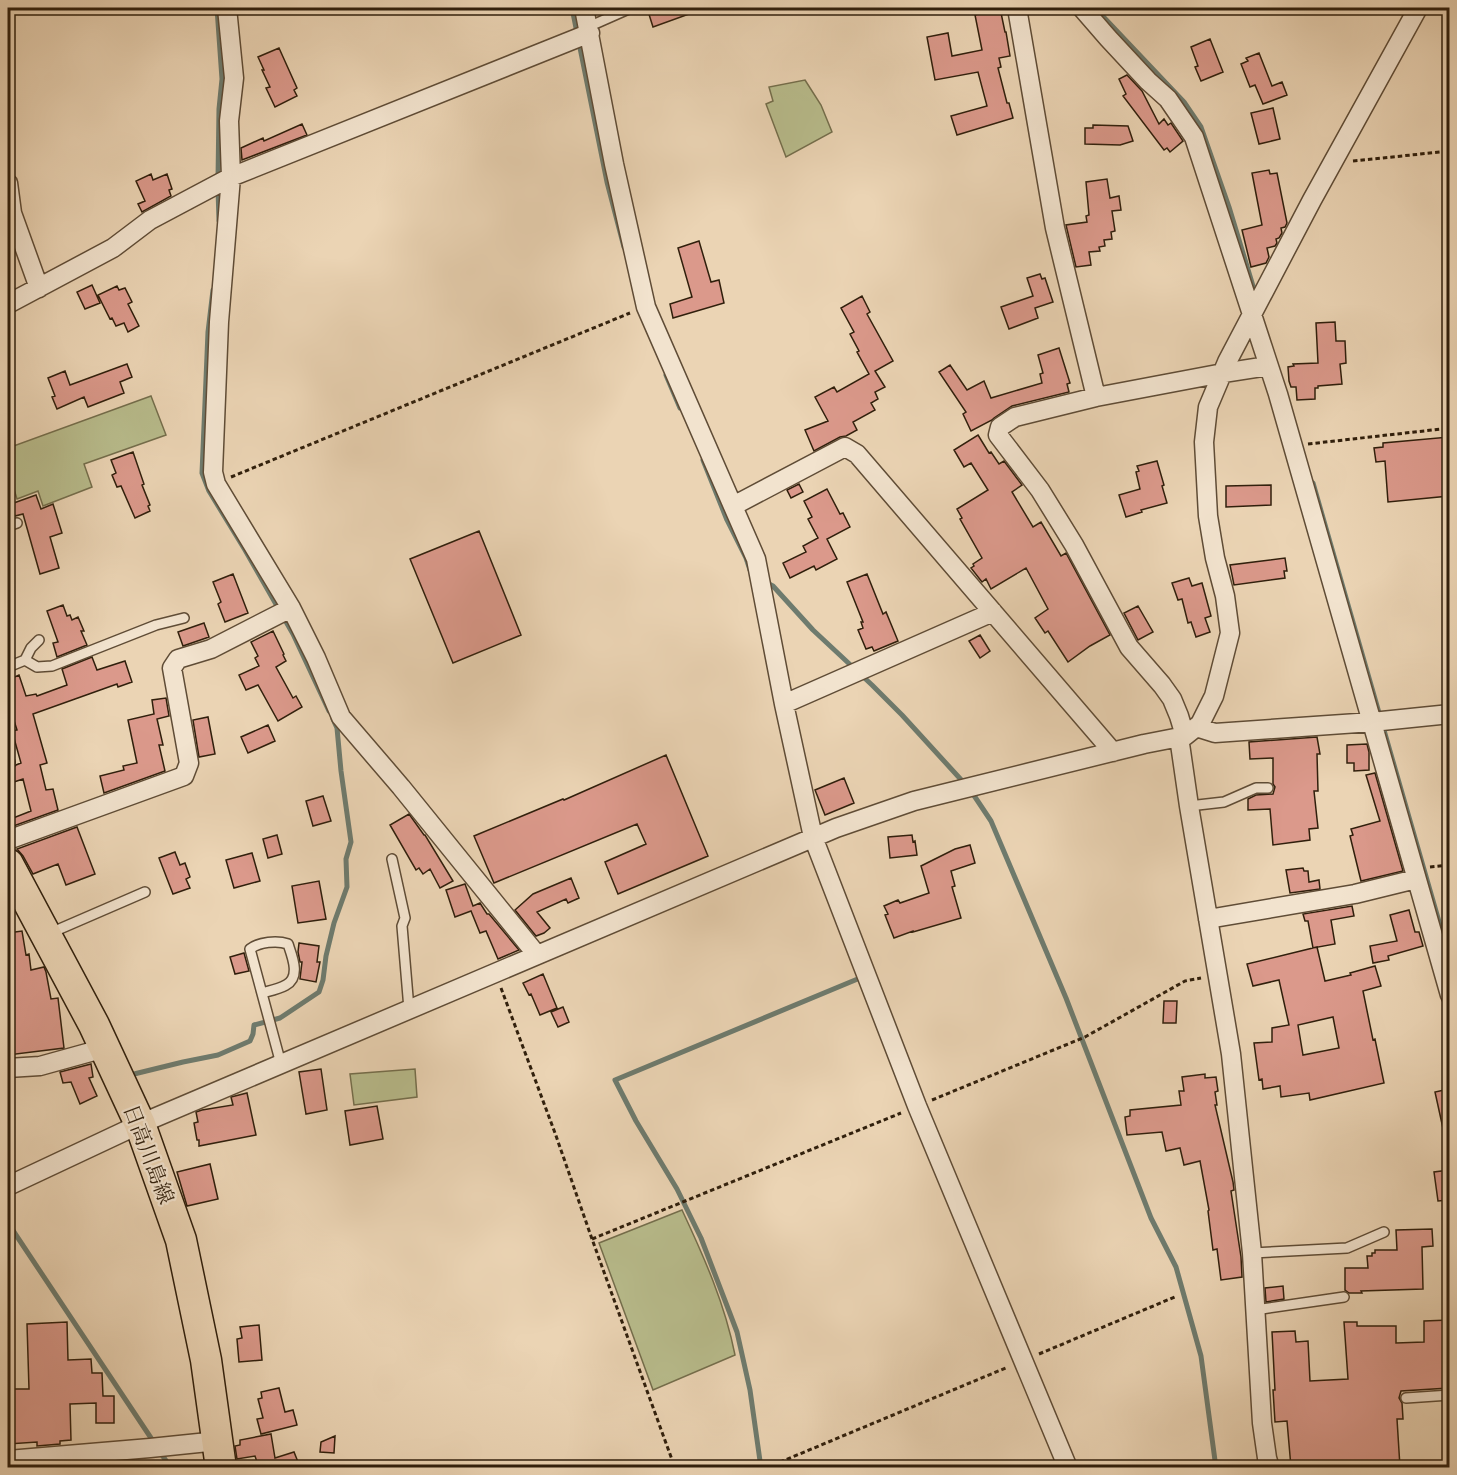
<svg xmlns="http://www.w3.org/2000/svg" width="1457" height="1475" viewBox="0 0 1457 1475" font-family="'EB Garamond','Noto Serif JP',serif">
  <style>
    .green { fill: #b8bc8c; stroke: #746e4c; stroke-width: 1.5 }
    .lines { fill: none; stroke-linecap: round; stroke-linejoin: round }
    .stream { stroke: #6e7b6e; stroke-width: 5 }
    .building { fill: #db998b; stroke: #301f0c; stroke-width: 1.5; fill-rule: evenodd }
    .service-casing { stroke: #5f4c36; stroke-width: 12 }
    .minor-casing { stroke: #5f4c36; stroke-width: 21 }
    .primary-casing { stroke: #301f0c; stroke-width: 33 }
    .path { stroke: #301f0c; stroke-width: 3; stroke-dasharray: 4.5 3; stroke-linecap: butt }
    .service { stroke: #f2e3ce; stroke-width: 9 }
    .minor { stroke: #f2e3ce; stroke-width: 18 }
    .primary { stroke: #ebd4b4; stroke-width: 30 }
    .labels { text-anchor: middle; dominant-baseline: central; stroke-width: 4.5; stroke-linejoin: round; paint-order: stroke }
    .street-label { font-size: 21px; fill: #301f0c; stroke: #f2e3ce }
  </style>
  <rect width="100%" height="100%" fill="#ebd4b4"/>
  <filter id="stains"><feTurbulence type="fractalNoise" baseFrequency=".00333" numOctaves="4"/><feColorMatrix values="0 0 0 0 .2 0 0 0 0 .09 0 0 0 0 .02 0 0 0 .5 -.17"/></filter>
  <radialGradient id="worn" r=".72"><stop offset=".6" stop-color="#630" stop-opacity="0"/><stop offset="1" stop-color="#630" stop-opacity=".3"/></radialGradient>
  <!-- green -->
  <path class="green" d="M805 80 821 105 832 132 786 157 766 104 773 101 769 87Z
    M151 396 166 435 84 464 92 487 43 506 38 491 17 499 8 470V448Z
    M415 1069 417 1097 354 1105 350 1074Z
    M682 1210C704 1257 725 1304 735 1355L653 1390 599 1243Z"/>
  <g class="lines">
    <!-- stream -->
    <path class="stream" d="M217 8 222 79 219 109 218 179
      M572 8 607 182 624 247
      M1095 8 1184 102 1201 127 1229 207 1256 296
      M218 189 219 221
      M213 290 208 332 202 473 209 491 245 550 293 634 329 711
      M666 375 680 408
      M703 460 727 520 746 558 750 570
      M1313 483 1450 960
      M765 582 773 586 813 630 872 685 902 715 965 784
      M971 791 991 821 1066 998 1151 1218 1176 1267 1201 1356 1216 1468
      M130 1075 183 1062 218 1055 250 1041 253 1034 254 1025 280 1018 319 992 323 980 326 956 334 923 347 887 346 859 351 842 341 771 337 728 333 719
      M8 1223 155 1444
      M160 1452 171 1468
      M761 1468 750 1390 737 1332 729 1311 701 1238 677 1189 636 1121 615 1080 860 978"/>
  </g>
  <!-- building -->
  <path class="building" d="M647 8H703V9L653 27Z
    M977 8H1000L1005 32H1006L1010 56 999 58 1001 67 998 68 1007 103H1009L1013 118 957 135 951 116 987 106 978 72 935 80 927 37 948 33 952 56 982 50 975 15 978 14Z
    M1210 39 1223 72 1201 81 1195 67 1198 66 1191 47Z
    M279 48 297 88 294 90 297 96 275 107 266 88 270 87 262 70H264L258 57Z
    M1259 53 1272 86 1282 82 1287 95 1263 104 1255 85 1250 87 1241 64 1248 61 1246 58Z
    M1127 75 1142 91 1159 124 1164 119 1168 125 1171 123 1183 141 1170 152 1167 148 1164 150 1123 96 1126 94 1119 79Z
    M1273 108 1280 139 1259 144 1251 113Z
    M302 124 307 135 242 160 241 148 263 138 264 141Z
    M1093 125 1128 126 1133 141 1120 145 1085 144V128H1093Z
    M1269 170 1270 174 1277 173 1287 223 1285 227 1281 228 1282 233 1279 238 1276 239 1277 243 1275 246 1267 248 1269 257 1266 263 1251 267 1242 230 1262 225 1252 173Z
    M151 174 153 180 167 174 172 189 169 190 171 196 142 212 138 204 145 201 136 181Z
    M1107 179 1110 198 1119 196 1121 210 1112 211 1115 231 1111 232 1112 239 1104 240 1105 246 1099 247 1100 251 1089 252 1091 265 1076 267 1066 225 1087 222 1086 216 1089 215 1086 182Z
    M699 241 711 282 719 280 724 303 673 318 670 304 692 297 678 248Z
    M1040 274 1042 279 1045 278 1053 302 1035 308 1038 318 1009 329 1001 307 1033 296 1027 278Z
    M92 285 100 303 85 309 77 292Z
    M117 286 119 290 125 288 132 302 128 304 139 326 128 332 124 323 116 326 112 318 110 319 98 295Z
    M862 296 870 312 867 314 893 361 875 371 885 387 875 392 878 399 871 403 875 410 853 422 857 430 846 436 840 437 814 451 805 430 828 421 815 397 834 387 837 392 869 374 857 352 859 351 850 334 854 332 841 308Z
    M1335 322 1336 341H1345L1346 363 1340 364 1342 384 1318 386V388H1315V399L1297 400 1296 387H1291L1289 381 1288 367 1294 366 1293 364 1318 363 1316 323Z
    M1059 348 1070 383 1067 384 1069 392 1012 406 994 418 992 420 971 431 963 414 966 412 939 372 950 365 967 390 984 381 991 398 1042 383 1040 374 1043 373 1038 355Z
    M127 364 132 377 120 382 124 393 88 407 84 397 57 409 52 397 55 396 48 378 65 371 70 385Z
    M978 435 989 453 991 452 999 464 1004 461 1022 485 1012 492 1033 527 1041 522 1061 556 1066 553 1110 635 1090 646 1068 662 1048 631 1045 633 1035 618 1048 609 1026 568 991 589 986 579 982 582 971 568 974 566 973 564 982 558 960 519 962 518 957 509 988 490 971 463 964 467 954 450Z
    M1449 437V496L1388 502 1385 461 1376 462 1374 448 1383 447V443Z
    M133 452 144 484 142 485 150 505 148 506 150 511 135 518 121 486 117 487 112 475 116 473 111 460Z
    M1157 461 1164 485 1162 486 1167 503 1141 510 1142 512 1126 517 1119 495 1140 489 1136 472 1139 471 1137 466Z
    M799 484 803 492 791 498 787 490Z
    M1271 485V505L1226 507V486Z
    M827 489 840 514 843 513 850 527 827 539 837 559 816 570 814 566 790 578 783 563 806 552 803 546 818 538 808 519 812 517 804 501Z
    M36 495 41 509 53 504 62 533 50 537 59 568 40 574 23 514 15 516 11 504Z
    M479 531 521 635 453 663 410 559Z
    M1285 558 1287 571H1284L1285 578 1234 585 1230 565Z
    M233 574 248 613 225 622 218 604 221 602 213 582Z
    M867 574 883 614 886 612 898 641 874 651 872 647 866 649 858 630 863 628 861 622H863L847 582Z
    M1189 578 1192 586 1202 583 1211 616 1205 618 1210 632 1196 637 1191 622 1188 623 1182 599 1178 600 1172 583Z
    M63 605 67 616 70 615 72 620 78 617 84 631H81L87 645 57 657 53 643 58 642 47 611Z
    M1138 606 1153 632 1138 640 1124 613Z
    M204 623 209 637 183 646 178 632Z
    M273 631 284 654 283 655 286 661 276 667 293 698 296 696 302 707 278 721 258 685 246 690 239 675 259 666 255 658 258 656 251 642Z
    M980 635 990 651 980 658 969 641Z
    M92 657 97 670 125 661 132 682 118 687 117 684 33 714 47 763 40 765 46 790 53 789 58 810 8 828V820L31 811 23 779 8 784V769L13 768 16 765 21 763 12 731 17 730 8 702V680L19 675 26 696 36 694 37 696 67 685 62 669Z
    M166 698 169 716 157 719 163 745H159L165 771 104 793 100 776 124 770 123 766 137 763 128 720 154 714 152 700Z
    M208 717 215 754 199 757 193 720Z
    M268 725 275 741 248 753 241 737Z
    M1317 737 1320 754H1317L1318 791H1314L1318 828 1309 829 1310 840 1273 845 1270 809 1248 810V799L1256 795 1273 794 1275 787 1273 784V758L1250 759 1249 742Z
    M1367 744 1369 752V770L1354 771V763H1347V745Z
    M666 755 708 856 618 894 605 862 646 844 637 824 494 883 474 836 563 799 564 800Z
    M1375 773 1403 871 1361 881 1350 836 1353 835 1351 829 1380 821 1366 775Z
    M844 778 854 803 825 815 815 790Z
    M323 796 331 821 313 826 306 801Z
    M409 814 424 835H425L453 881 440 888 430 869 423 874 419 868 416 870 390 825Z
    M77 827 95 874 66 885 58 864 33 874 23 856 17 849Z
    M277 835 282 854 268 858 263 839Z
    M912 835 913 842 915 841 917 855 890 858 888 837Z
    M970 845 975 863 951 871 955 886 952 887 961 918 913 932V931L894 938 885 915 888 914 884 906 898 900 900 903 929 893 921 866 955 849Z
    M175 852 180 865 185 863 190 877 186 879 190 888 173 894 159 858Z
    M252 853 260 881 234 888 226 860Z
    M1303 868 1304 871H1308L1309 882 1319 880 1320 889 1290 893 1286 870Z
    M571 878 579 898 568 903 566 899 537 912 550 928 544 933 536 936 515 910 533 894Z
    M319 881 326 919 298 923 292 886Z
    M465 884 473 906 480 903 487 914H489L519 950 498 959 486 931 480 933 471 911 455 917 446 890Z
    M1352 906 1354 916 1331 920 1335 944 1313 948 1308 921H1305L1303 914Z
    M1409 910 1415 932H1419L1423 946 1388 956 1389 960 1373 963 1370 946 1397 941 1390 915Z
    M22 931 26 955 29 954 31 970 44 967 46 972 51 999 58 998 64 1048 8 1055V933Z
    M299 943 319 946 317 962H320L316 982 300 979 302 962H300L298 952Z
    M1317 947 1325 981 1351 975 1350 973 1375 966 1381 986 1363 991 1373 1040 1375 1039 1384 1083 1310 1100 1309 1093 1281 1097 1280 1086 1263 1089 1262 1079 1259 1080 1254 1043 1272 1042V1028L1289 1025 1279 980 1253 986 1247 964ZM1333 1017 1339 1048 1303 1055 1298 1025Z
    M244 953 249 971 235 974 230 957Z
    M543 974 557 1008 540 1015 531 994 529 995 523 983Z
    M1164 1001H1177L1176 1023H1163Z
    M563 1007 569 1022 558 1027 551 1012Z
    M91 1064 93 1077 89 1078 97 1096 80 1104 71 1082 63 1083 60 1072Z
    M321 1069 327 1110 306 1114 299 1072Z
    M1205 1074V1078L1216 1077 1218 1091 1215 1092 1217 1105H1215L1233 1182 1234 1190 1231 1191 1241 1257 1242 1277 1221 1280 1217 1249 1213 1250 1208 1211 1209 1210 1200 1161 1184 1165 1180 1148 1166 1151 1162 1132 1127 1135 1125 1117 1130 1116V1110L1181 1105 1179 1091H1184L1182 1077Z
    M1449 1089V1132L1444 1133 1435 1092Z
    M247 1093 256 1135 199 1146V1140H197L194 1123 198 1122 196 1112 202 1110 233 1105 231 1097Z
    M377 1106 383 1139 350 1145 345 1111Z
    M210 1164 218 1199 187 1206 177 1172Z
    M1449 1170V1200L1438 1201 1434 1172Z
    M1432 1229 1433 1246 1422 1247 1423 1289 1361 1291 1362 1293H1349L1345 1290V1268H1368L1367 1256H1372V1253H1375V1250H1397L1396 1230Z
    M1283 1286 1284 1299 1266 1302 1265 1288Z
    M1449 1320V1388L1401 1391 1399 1398 1402 1403 1403 1419H1397L1400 1467H1291L1287 1421 1275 1422 1273 1390H1275L1272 1332 1295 1331 1296 1342 1308 1341 1310 1381 1348 1379 1344 1322H1357V1326H1396V1343L1424 1342V1321Z
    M67 1322 68 1360 91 1359 92 1373H102L103 1396H114V1423H96V1403L70 1404 71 1440 60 1441V1444L37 1446V1442L8 1444V1389H29L27 1324Z
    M259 1325 262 1360 239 1362 237 1339 242 1338 240 1327Z
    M279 1388 285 1412 293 1410 297 1425 261 1434 257 1419 263 1418 258 1399 262 1398 261 1392Z
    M271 1434 275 1458 294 1452 300 1467H255V1466L258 1465 255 1456 237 1459 235 1446 240 1445V1440Z
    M335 1436 334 1453 320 1452 321 1442Z"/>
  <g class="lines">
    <defs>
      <path id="service" d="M588 27 631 8
        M8 526 17 523
        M25 660 31 648 39 640
        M8 667 25 660 37 667 52 666 156 625 184 618
        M8 762H10
        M1189 806 1224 802 1256 788H1268
        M392 859 405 918 402 926 409 1009
        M48 934 145 892
        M262 993C269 991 279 989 286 985 301 977 292 956 288 944 277 940 259 942 250 949L281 1064
        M1252 1253 1347 1248 1384 1232
        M1255 1310 1344 1297
        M1406 1398 1450 1395"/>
      <path id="minor" d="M227 8 234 78 229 121 231 177 219 322 213 472 216 484 291 608 316 658 341 717 401 787 537 955
        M584 8 614 164 646 307 756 559 784 704 813 837 917 1106 1068 1468
        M1017 8 1055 228 1096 397
        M1082 8 1108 38 1148 81 1168 99 1194 137 1278 394 1450 995
        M8 183 12 213 39 288
        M8 304 113 248 150 220 231 177 590 33
        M733 506 845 447 857 454 1113 752
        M784 704 993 612
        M1196 727 1215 733 1372 722 1450 714
        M1185 736 1179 716 1172 699 1162 685 1129 647 1074 545 1040 490 998 435 1000 427 1015 417 1096 397 1223 373 1268 366
        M1179 737 1189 806 1231 1054 1252 1253 1262 1423 1267 1458 1270 1468
        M8 840 184 776 189 763 172 668 178 659 211 649 291 608
        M1208 919 1355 894 1416 879
        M8 1068 40 1066 105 1048
        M8 1186 140 1124 836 828 914 801 1144 744 1185 736 1200 724 1214 696 1230 633 1225 596 1215 558 1208 516 1204 442 1208 407 1227 362 1312 200 1418 8
        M8 1460 150 1448 218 1441"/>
      <path id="primary" d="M8 864 94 1025 140 1124 181 1240 206 1360 221 1468"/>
    </defs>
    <!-- service casing -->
    <use href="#service" class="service-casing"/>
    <!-- minor casing -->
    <use href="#minor" class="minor-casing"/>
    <!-- primary casing -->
    <use href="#primary" class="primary-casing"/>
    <!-- path -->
    <path class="path" d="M1353 161 1450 151
      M1308 444 1450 428
      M231 477 630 313
      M1430 867 1450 865
      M501 988 555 1133 592 1239 675 1468
      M932 1100 1085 1037 1185 981 1201 978
      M592 1239 901 1113
      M1039 1354 1177 1296
      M766 1468 1008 1367"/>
    <!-- service -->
    <use href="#service" class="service"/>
    <!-- minor -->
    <use href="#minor" class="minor"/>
    <!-- primary -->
    <use href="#primary" class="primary"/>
  </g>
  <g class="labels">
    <!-- street labels -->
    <g class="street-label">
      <text transform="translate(149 1154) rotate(69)">日高川島線</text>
    </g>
  </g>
  <!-- margin -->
  <rect width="1457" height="1475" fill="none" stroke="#ebd4b4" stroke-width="30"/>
  <rect x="9" y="9" width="1439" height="1457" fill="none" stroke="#301f0c" stroke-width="3"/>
  <rect x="15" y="15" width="1427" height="1445" fill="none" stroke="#301f0c" stroke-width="1.5"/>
  <rect width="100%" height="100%" filter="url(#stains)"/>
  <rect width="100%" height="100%" fill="url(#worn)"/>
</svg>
